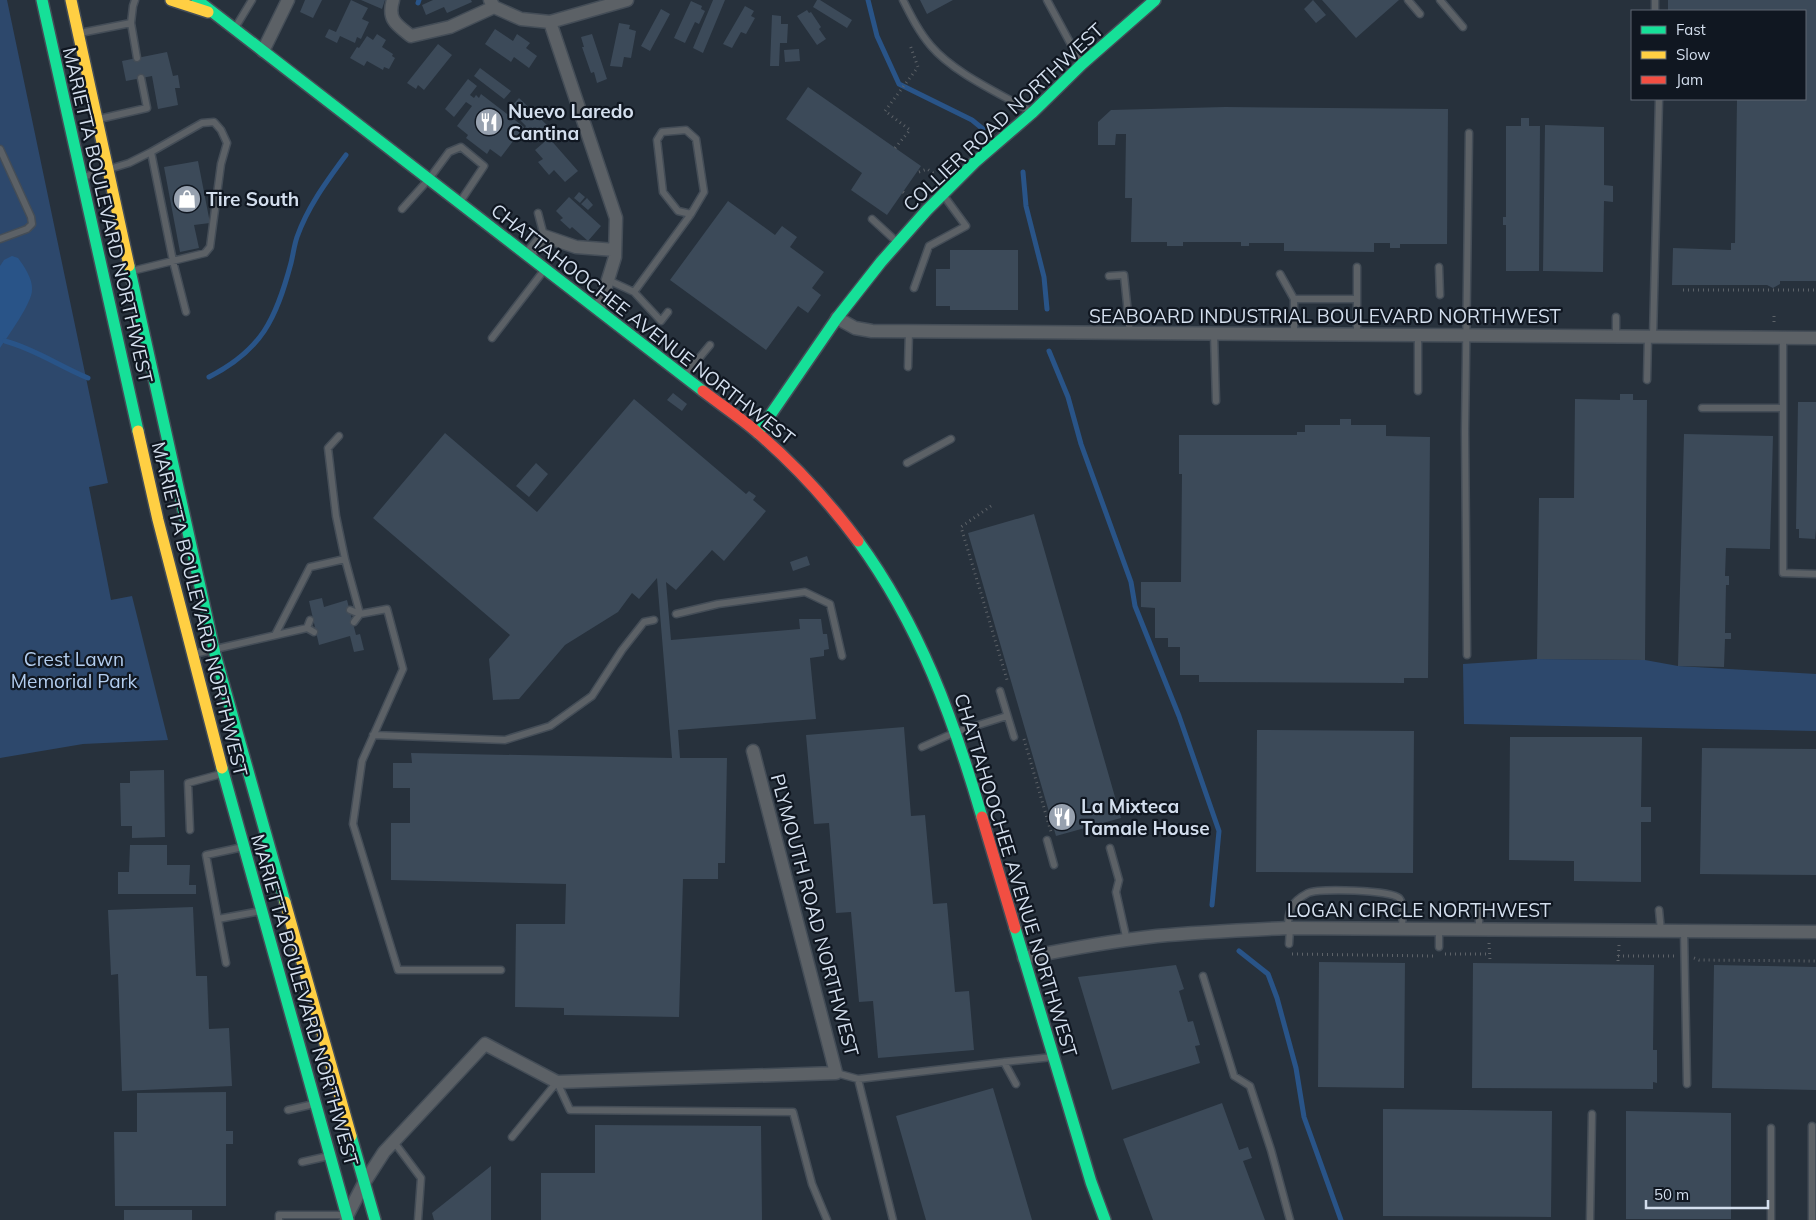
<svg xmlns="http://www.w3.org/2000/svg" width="1816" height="1220" viewBox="0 0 1816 1220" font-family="Mulish,sans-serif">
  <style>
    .green { fill: #2d486c }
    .water { fill: #295488 }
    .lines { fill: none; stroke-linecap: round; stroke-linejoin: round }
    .stream { stroke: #295488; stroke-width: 5 }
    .building { fill: #3c4a59 }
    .lane-casing { stroke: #444d57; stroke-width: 9 }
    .street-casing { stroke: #444d57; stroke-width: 15 }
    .fast-casing { stroke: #444d57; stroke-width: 14 }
    .slow-casing { stroke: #444d57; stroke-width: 14 }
    .jam-casing { stroke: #444d57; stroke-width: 14 }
    .path { stroke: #5d6268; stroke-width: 3; stroke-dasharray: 1 4; stroke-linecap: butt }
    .lane { stroke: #5c6166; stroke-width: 6 }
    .street { stroke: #5c6166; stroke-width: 12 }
    .fast { stroke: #16e098; stroke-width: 11 }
    .slow { stroke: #ffcf43; stroke-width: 11 }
    .jam { stroke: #f24e42; stroke-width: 11 }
    .labels { text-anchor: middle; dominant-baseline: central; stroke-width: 4.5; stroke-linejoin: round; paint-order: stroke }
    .poi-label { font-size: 19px; font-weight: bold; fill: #d3deed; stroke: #101721; text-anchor: start }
    .street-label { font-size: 19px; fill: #d3deed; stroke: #101721 }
    .park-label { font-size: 19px; fill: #b3cdee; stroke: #101721 }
  </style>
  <rect width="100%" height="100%" fill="#27313c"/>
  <!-- green -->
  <path class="green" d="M0 0H7L108 483 89 487 111 600 132 596 168 740 83 744 0 758Z
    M1537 659 1645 660 1678 666 1816 674V731L1464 724 1463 664Z"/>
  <!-- water -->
  <path class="water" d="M12 256 18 258C24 266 33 279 32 290 32 303 8 336 0 348V266L4 260Z"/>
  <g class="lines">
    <!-- stream -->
    <path class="stream" d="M868 0 877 36 899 84 972 120 983 129
      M418 3 419 0
      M1023 172 1026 206 1044 277 1047 309
      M5 341C35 349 59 366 88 378
      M1049 351 1068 397 1081 444 1131 582 1135 606 1179 716 1219 831 1212 905
      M209 377C262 350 276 319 291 263 293 255 294 246 297 237 308 206 327 181 346 155
      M1239 951 1268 974 1277 998 1296 1068 1304 1117 1341 1220"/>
  </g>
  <!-- building -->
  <path class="building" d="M305 0H322L313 18 300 12Z
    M351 0 368 8 362 19 369 22 361 39 357 37 355 43 340 36 337 43 325 37 329 29 336 32Z
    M361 0H385L382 9Z
    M433 0H471L472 2 447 13 444 7 426 15 422 5Z
    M713 0H725L703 53 693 48Z
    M817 0H820L852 20 847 28 813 7Z
    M920 0H953L927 14Z
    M1313 0 1326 15 1316 23 1304 9Z
    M1322 0H1399L1356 38Z
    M1668 0H1816V281H1780V284L1773 288 1767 285H1672L1673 248 1731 250V243H1735L1737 99H1805V11H1668Z
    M691 1 702 6 701 9 705 11 699 24 695 22 685 43 674 38Z
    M745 6 754 11 751 16 755 18 746 34 741 32 732 48 723 44Z
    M661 9 670 14 650 51 641 46Z
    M807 10 809 13 811 12 821 27 819 29 826 39 817 45 797 16Z
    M772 15 781 16V24H788L787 43H780L779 66H770Z
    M619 23 630 25 629 29 636 31 631 58 624 57 622 67 610 66Z
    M495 29 513 41 517 34 530 43 526 48 537 56 529 68 514 57 511 62 485 44Z
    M377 34 386 40 382 47 393 54 392 56 395 58 389 69 384 67 383 70 367 61 364 66 350 58 357 47 359 48 367 36 373 40Z
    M592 34 607 79 597 83 594 72 591 73 582 47H584L581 37Z
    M438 44 452 55 424 90 418 85 416 89 407 83Z
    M799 49 800 61 785 62 784 50Z
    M167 52 173 76 178 75 180 88H175L178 105 158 109 152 76 126 81 122 61Z
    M480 68 511 91 504 99 474 76Z
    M468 79 477 86 470 95 474 98 476 95 479 98 481 94 524 127 501 157 490 149 487 154 466 138 468 135 457 126 472 106 466 102 454 117 445 109Z
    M808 87 921 166 887 215 851 190 862 173 786 119Z
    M519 98 550 128 537 141 524 129 526 126 509 109Z
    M1225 107 1448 109 1447 244H1400V248H1390V243H1374V252L1284 251V243H1249V246H1241V242H1183V246H1167V242H1131L1132 198H1125L1126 134H1116L1115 145H1098V122L1111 110Z
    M1521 118H1529V126H1540L1539 271H1506V225H1503V217H1506V126H1521Z
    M1545 125 1604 127V185L1613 186V202L1604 201 1603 272 1543 271Z
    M549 138 578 171 565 182 554 170 549 175 538 162 543 159 535 150Z
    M198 161 210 223 194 225 199 248 180 252 164 167Z
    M579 192 585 197 580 203 574 198Z
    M569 197 601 226 588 241 572 227 570 229 560 220 563 218 556 211Z
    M587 198 593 205 588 210 581 204Z
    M728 201 775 235 782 226 797 237 790 247 824 272 812 288 821 295 808 313 798 306 766 350 670 280Z
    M950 250H1018V310H950V306H936V269H950Z
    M673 393 687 404 682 411 667 400Z
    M1620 394H1633V400H1647L1645 660 1537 659 1539 498H1574L1575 399 1620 400Z
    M634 399 746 494 749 491 756 496 753 500 766 511 724 561 712 550 676 590 666 582 671 640 800 629 799 619H821L823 634H827L829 649 824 650V656L810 658 816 719 678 730 680 758H727L725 863H718V879H683L679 1017 564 1015V1008L515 1007 516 924H565L566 884 391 880V823H410V788H393V763H412L411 753 672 758 657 578 639 599 632 593 618 612 565 645 519 699 493 700 489 659 510 635 373 518 445 433 537 512Z
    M1798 402H1816V529L1815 539 1799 538V529H1796Z
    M1340 419H1351V425H1386V436L1430 437 1428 678H1404V683L1199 682V675H1180V647H1168V638H1155V608L1141 607V582H1181L1182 474H1179V435H1297V432H1305V425H1340Z
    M1684 434 1773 436 1770 549 1726 548 1725 576H1729V585H1726L1725 633H1731V639H1725L1724 667 1678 666Z
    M536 463 548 474 529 497 516 486Z
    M1034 514 1121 818 1056 836 968 533Z
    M807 556 810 565 793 571 790 562Z
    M322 598 324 607 347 600 356 635 360 634 364 650 354 652 350 636 319 645 309 601Z
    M904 727 911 816 925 815 933 904 947 903 955 992 969 991 974 1050 878 1058 873 1001 859 1002 851 912 836 913 829 823 814 824 806 735Z
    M1257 730 1414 731 1413 873 1256 872Z
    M1510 737H1642L1641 807H1651V822H1641V882L1574 881V861L1509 860Z
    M1702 748 1816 749V875L1700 874Z
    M164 770 165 837 132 838V826H121L120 783H130V771Z
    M130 845H167V865H190L189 885H196V894H118V872H129Z
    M193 907 196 976H207L209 1029 229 1028 232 1086 122 1091 118 974 111 975 108 910Z
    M1319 962 1405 963 1404 1088 1318 1087Z
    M1473 963 1654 965 1653 1050H1657V1083L1653 1082V1089L1472 1088Z
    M1176 965 1184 989 1179 991 1188 1022 1193 1021 1200 1045 1195 1046 1200 1063 1112 1090 1078 977Z
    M1714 965 1816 967V1090L1712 1088Z
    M993 1088 1032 1220H926L896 1116Z
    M226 1092V1131H233V1144H226V1206H115L114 1132H137V1093Z
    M1222 1103 1239 1150 1248 1147 1252 1158 1243 1161 1265 1220H1153L1123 1139Z
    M1383 1109 1552 1111 1551 1217 1383 1216Z
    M1626 1111 1731 1113V1219H1626Z
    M595 1125 761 1126 762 1220H541V1173H595Z
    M491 1166V1220H434L432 1213Z
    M124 1210H192V1220H124Z"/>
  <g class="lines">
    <defs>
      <path id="lane" d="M903 0C911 16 919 32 931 46 954 73 999 93 1030 111
        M1047 0 1081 63
        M1408 0 1420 14
        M1440 0 1463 27
        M1655 11V0
        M131 23 133 6 135 0
        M235 28 252 0
        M80 33 131 23 137 58
        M99 119 147 108 141 78
        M0 149 31 217 32 224 27 229 0 239
        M83 177 129 163 151 152 173 261 186 312
        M402 209 429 179 449 152 461 147 484 166 460 202
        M538 213 544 236
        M872 219 897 242
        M1439 267 1440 295
        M132 271 205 253 210 247 221 164 227 143 221 130 214 122 202 123 151 152
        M1280 274 1294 299V334
        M1109 276 1124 275 1130 333
        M608 280 634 292 691 214 704 192 696 139 686 130 662 132 657 140 663 192 678 211 691 214
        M914 288 929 246 966 226 944 196
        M634 292 661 321 668 312
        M1294 299H1357V267
        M1357 299V335
        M1616 317V337
        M1214 334 1216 401
        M1653 337 1659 99
        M492 338 545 269
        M1783 338V573L1816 574
        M908 367 909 331
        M685 375 710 345
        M1647 380 1648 337
        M1418 391V335
        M1702 408H1783
        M339 436 328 448 336 516 345 559 360 614
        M907 463 951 439
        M350 610 360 614 387 609 403 669 362 761 353 824 398 970H501
        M676 614 718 604 805 592 830 604 842 656
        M354 622 360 614
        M307 628 310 620
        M275 635 310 567 345 559
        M194 654 307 628 314 632
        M1467 655 1465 431 1469 133
        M1000 691 1014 737
        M373 735 505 740 550 726 592 696 622 650 644 622 654 620
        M922 747 956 732 1007 716
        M190 830 188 783 221 774
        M1047 840 1054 865
        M1110 848 1119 880 1116 892 1127 941
        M1479 909V929
        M1659 910 1661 931
        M218 919 261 911
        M1288 928C1288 910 1291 902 1308 893 1319 888 1391 890 1399 898 1405 905 1402 920 1402 929
        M1439 929V947
        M1684 931 1687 1084
        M1289 944 1290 928
        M226 963 206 855 243 847
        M1203 976 1234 1076 1250 1086 1271 1150 1290 1220
        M1004 1062 1016 1084
        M836 1073 858 1079
        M288 1110 314 1104
        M1771 1128V1220
        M512 1137 557 1082 570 1110 793 1112 812 1184 827 1220
        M394 1142 421 1178 418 1220
        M302 1162 329 1156
        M279 1220V1215H346
        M893 1220 858 1079 1004 1062 1053 1057
        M1590 1220 1592 1114
        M1812 1220V1126"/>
      <path id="street" d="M393 0C387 20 397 25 411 36L450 27 494 7
        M490 0 494 7 521 19 550 22 627 0
        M550 22 616 218 615 257 599 309
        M263 51 288 0
        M528 255 544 236 576 247 615 250
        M837 318 855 328 872 331 1816 338
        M1024 958C1068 949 1112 941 1157 936 1200 932 1244 930 1288 928L1816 932
        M346 1218 364 1183 384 1152 485 1044 557 1082 836 1073 753 751"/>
      <path id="fast" d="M42 0 138 431
        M197 0 703 391
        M129 266 215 654 285 902
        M758 433 837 318 881 262 927 210 975 162 1033 112 1082 64 1155 0
        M858 541C920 626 953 718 982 817
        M222 768 348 1220
        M1015 928 1091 1182 1105 1220
        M351 1136 375 1220"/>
      <path id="slow" d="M71 0 129 266
        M171 0 208 12
        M138 431 158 520 222 768
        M285 902 351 1136"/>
      <path id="jam" d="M703 391C721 405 741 418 758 433 795 465 829 502 858 541
        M982 817 1015 928"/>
    </defs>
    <!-- lane casing -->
    <use href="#lane" class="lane-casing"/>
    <!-- street casing -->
    <use href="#street" class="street-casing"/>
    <!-- fast casing -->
    <use href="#fast" class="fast-casing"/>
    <!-- slow casing -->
    <use href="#slow" class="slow-casing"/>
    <!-- jam casing -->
    <use href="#jam" class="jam-casing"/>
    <!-- path -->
    <path class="path" d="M895 148 910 130 885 111 918 67 910 45
      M919 172 927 169 936 175
      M903 192 912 199
      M1683 290H1816
      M1774 316V324
      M991 506 961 527 1008 683
      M1024 739 1051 832
      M1489 943 1490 960
      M1292 954 1434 956
      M1445 954H1490
      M1618 956H1675
      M1694 958 1699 960 1816 961
      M1618 961 1619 945"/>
    <!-- lane -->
    <use href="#lane" class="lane"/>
    <!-- street -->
    <use href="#street" class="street"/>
    <!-- fast -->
    <use href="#fast" class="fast"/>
    <!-- slow -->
    <use href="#slow" class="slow"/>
    <!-- jam -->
    <use href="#jam" class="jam"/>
  </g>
  <!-- icons -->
  <defs>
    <symbol id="restaurant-disc" viewBox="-11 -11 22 22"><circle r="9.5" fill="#97a1af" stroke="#101721"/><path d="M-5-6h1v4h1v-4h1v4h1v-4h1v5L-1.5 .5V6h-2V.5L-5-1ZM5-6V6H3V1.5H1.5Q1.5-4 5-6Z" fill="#fff"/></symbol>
    <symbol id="shop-disc" viewBox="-11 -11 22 22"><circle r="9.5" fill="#97a1af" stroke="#101721"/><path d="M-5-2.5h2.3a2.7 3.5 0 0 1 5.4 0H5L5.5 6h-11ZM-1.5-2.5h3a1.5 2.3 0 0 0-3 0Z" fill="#fff"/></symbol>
  </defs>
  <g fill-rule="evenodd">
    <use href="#restaurant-disc" x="473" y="106" width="32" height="32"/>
    <use href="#shop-disc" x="171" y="183" width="32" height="32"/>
    <use href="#restaurant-disc" x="1046" y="801" width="32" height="32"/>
  </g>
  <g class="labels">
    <!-- poi labels -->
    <g class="poi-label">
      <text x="508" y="111">Nuevo Laredo<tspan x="508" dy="22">Cantina</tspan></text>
      <text x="206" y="199">Tire South</text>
      <text x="1081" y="806">La Mixteca<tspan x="1081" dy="22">Tamale House</tspan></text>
    </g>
    <!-- street labels -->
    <g class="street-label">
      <text transform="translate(1003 117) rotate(-43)">COLLIER ROAD NORTHWEST</text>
      <text transform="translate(108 215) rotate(77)">MARIETTA BOULEVARD NORTHWEST</text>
      <text x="1325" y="316">SEABOARD INDUSTRIAL BOULEVARD NORTHWEST</text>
      <text transform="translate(643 324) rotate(38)">CHATTAHOOCHEE AVENUE NORTHWEST</text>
      <text transform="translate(200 609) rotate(76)">MARIETTA BOULEVARD NORTHWEST</text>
      <text transform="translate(1016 875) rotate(73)">CHATTAHOOCHEE AVENUE NORTHWEST</text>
      <text x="1419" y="910">LOGAN CIRCLE NORTHWEST</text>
      <text transform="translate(815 915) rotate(75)">PLYMOUTH ROAD NORTHWEST</text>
      <text transform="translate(305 1000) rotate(74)">MARIETTA BOULEVARD NORTHWEST</text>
    </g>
    <!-- park labels -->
    <g class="park-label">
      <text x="74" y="659">Crest Lawn<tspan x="74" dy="22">Memorial Park</tspan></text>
    </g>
  </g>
  <!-- legend -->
  <rect x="1631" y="10" width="175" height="90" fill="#101721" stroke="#5e6773"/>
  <rect x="1641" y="26" width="25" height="8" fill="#16e098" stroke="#5e6773"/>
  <text x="1676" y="35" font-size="15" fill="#d3deed">Fast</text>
  <rect x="1641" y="51" width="25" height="8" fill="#ffcf43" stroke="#5e6773"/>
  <text x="1676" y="60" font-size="15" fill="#d3deed">Slow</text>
  <rect x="1641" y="76" width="25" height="8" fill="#f24e42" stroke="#5e6773"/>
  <text x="1676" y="85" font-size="15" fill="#d3deed">Jam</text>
  <!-- scale -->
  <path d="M1646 1200v8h122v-8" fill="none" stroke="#d3deed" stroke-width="2.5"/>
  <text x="1654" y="1200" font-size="15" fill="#d3deed" stroke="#101721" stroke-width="4" paint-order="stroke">50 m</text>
</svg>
